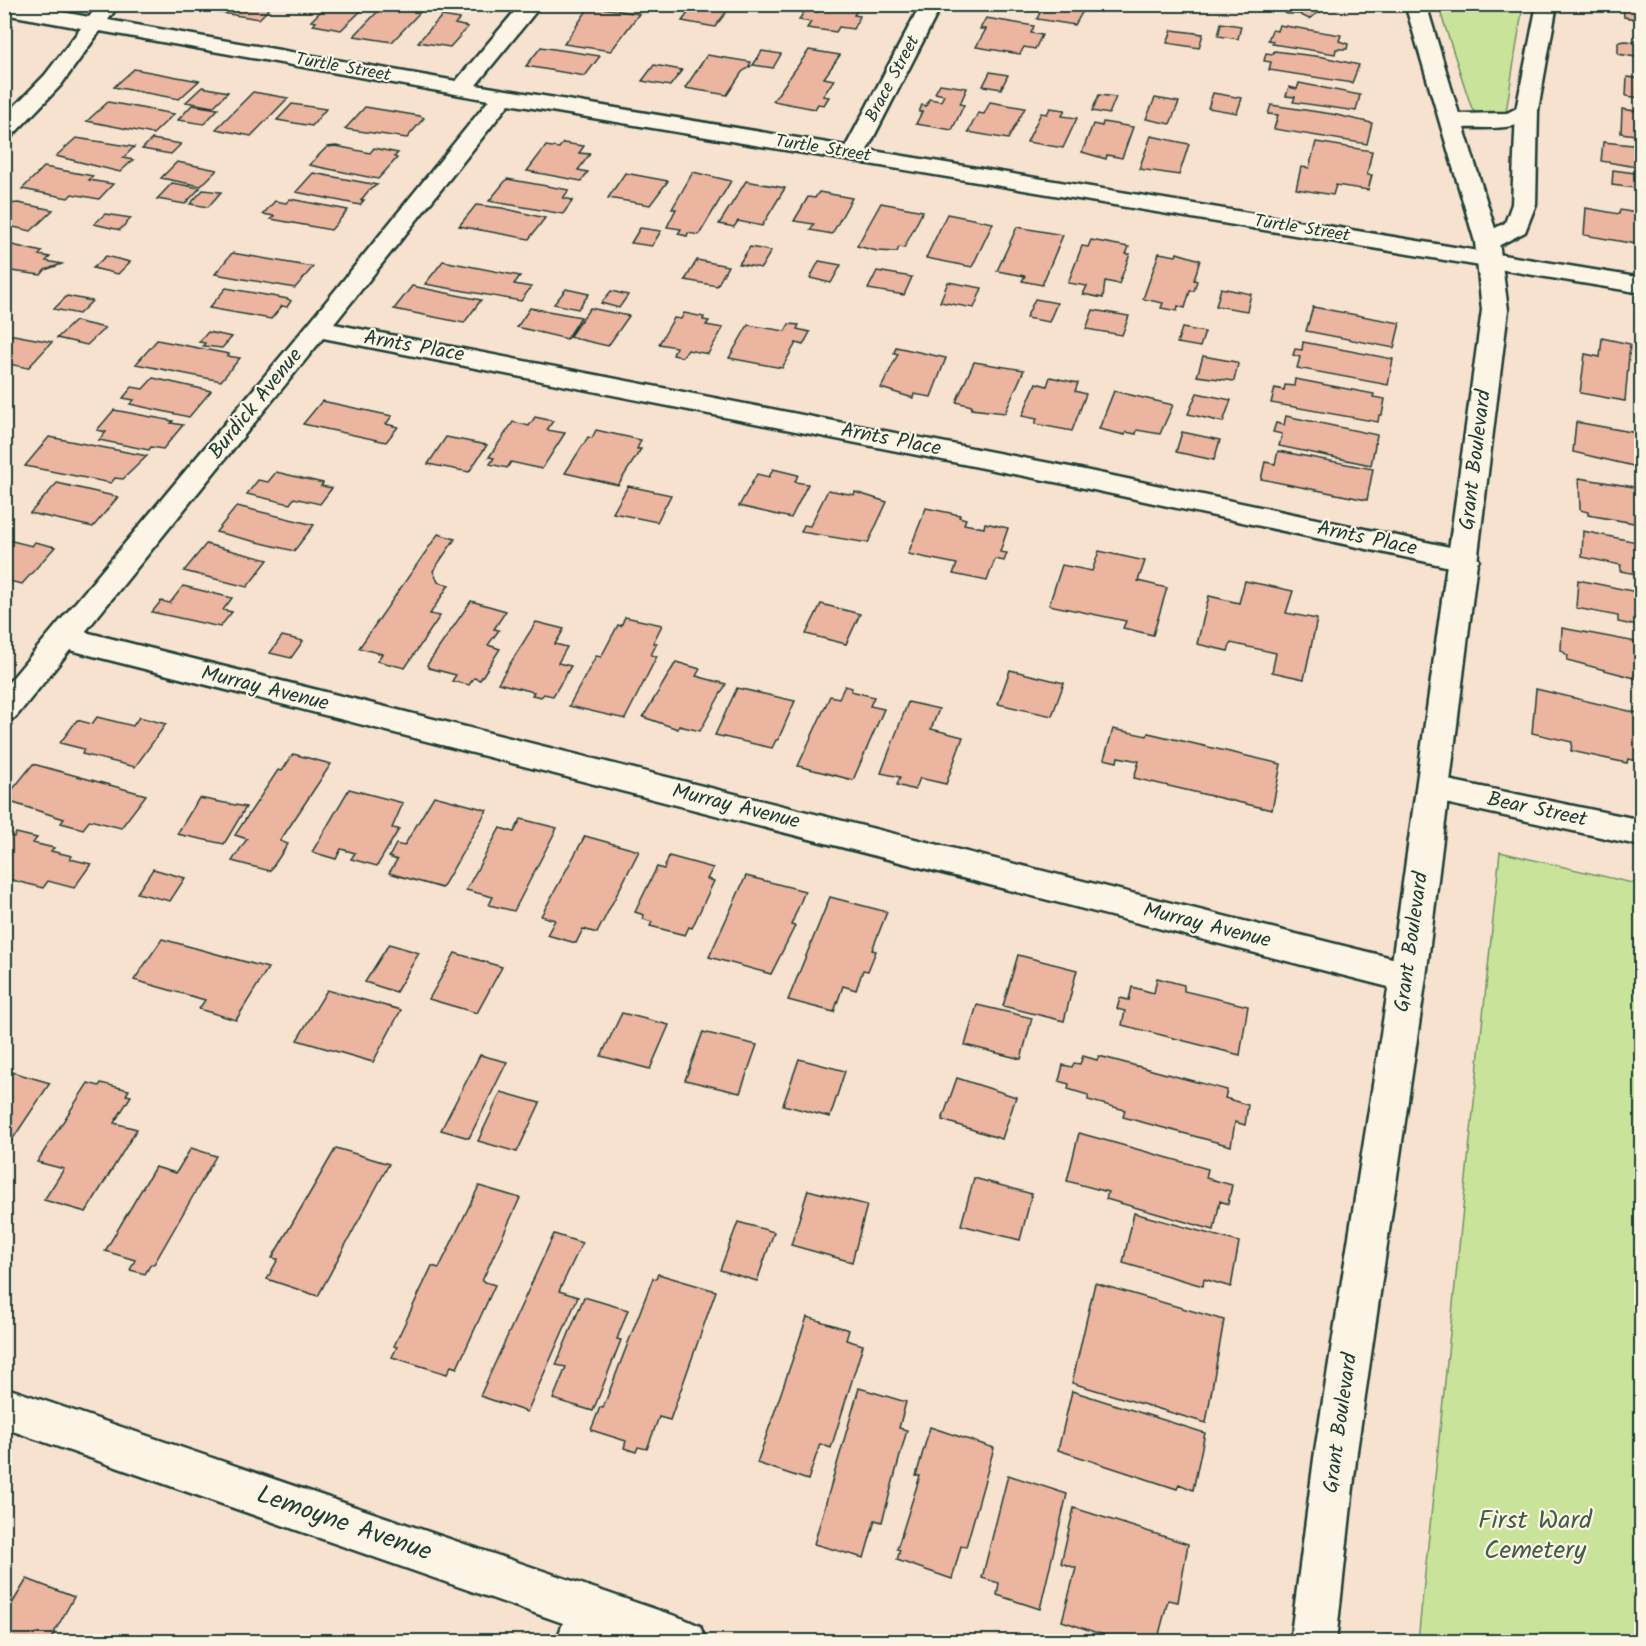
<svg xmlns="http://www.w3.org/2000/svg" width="1646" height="1646" viewBox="0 0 1646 1646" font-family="Kalam,sans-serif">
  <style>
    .green { fill: #cae39a; stroke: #749067; stroke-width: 1.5 }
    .building { fill: #ebb5a0; stroke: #1f3d34; stroke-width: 1.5 }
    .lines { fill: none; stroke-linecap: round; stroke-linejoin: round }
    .street-casing { stroke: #1f3d34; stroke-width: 5 }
    .secondary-casing { stroke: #1f3d34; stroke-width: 5 }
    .street { fill: #fcf5e5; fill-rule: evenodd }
    .secondary { fill: #fcf5e5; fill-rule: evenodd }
    .labels { text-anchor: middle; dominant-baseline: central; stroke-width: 4.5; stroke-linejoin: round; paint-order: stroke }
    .far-street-label { font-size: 18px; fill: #1f3d34; stroke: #fcf5e5 }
    .street-label { font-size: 21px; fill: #1f3d34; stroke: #fcf5e5 }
    .near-park-label { font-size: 26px; fill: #415e48; stroke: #fcf5e5 }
    .near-street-label { font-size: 26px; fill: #1f3d34; stroke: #fcf5e5 }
  </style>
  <rect width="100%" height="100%" fill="#f7e2d0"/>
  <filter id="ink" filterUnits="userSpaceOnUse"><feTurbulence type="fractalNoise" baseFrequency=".0167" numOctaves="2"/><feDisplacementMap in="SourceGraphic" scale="12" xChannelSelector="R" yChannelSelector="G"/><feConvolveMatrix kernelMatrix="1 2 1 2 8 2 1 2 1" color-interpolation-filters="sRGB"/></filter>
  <g filter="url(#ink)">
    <!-- green -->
    <path class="green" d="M1438 5H1523L1506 112 1498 116 1477 114 1472 109Z
      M1500 852 1641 885V1641H1418Z"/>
    <!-- building -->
    <path class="building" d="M201 4H241L238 7 249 9 254 4 273 5 259 19 197 9Z
      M328 4H333L363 9 341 30 313 25 316 22 311 21Z
      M385 4 396 6 432 4 427 11 422 10 392 42 354 36Z
      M823 4 859 7 854 15 860 16 853 29 839 27 836 32 807 28 811 22 799 20 805 10 818 12Z
      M1071 4 1085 7 1075 25 1037 19 1041 10 1010 5Z
      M1272 4H1332L1309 19 1299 14H1287Z
      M1623 4H1642V20L1624 17Z
      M694 5 727 11 715 27 682 21Z
      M590 6 639 14 611 51 564 44Z
      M442 16 460 19 455 24 468 27 450 47 418 42Z
      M986 18 1034 26 1031 33 1042 35 1035 49 1024 47 1020 54 976 47 986 29H980Z
      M1221 23 1241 26 1238 39 1218 36Z
      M1279 25 1341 35 1339 41 1348 44 1347 49H1336L1335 54 1272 44 1273 41 1268 40 1272 30 1277 31Z
      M1172 30 1203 34 1199 48 1167 43Z
      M1626 41 1642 43V58L1618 54V42Z
      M541 47 600 56 585 76 526 66Z
      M809 50 840 55 824 78 834 80 823 96 829 97 824 105 818 104 815 109 773 101Z
      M762 51 781 54 773 68 753 65Z
      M1274 51 1323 57 1359 65 1352 83 1269 70 1271 62 1264 61 1266 53 1273 54Z
      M707 55 751 62 749 66H751L742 72 727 95 685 88Z
      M654 65 682 70 670 86 642 81Z
      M134 69 199 81 179 99 114 87Z
      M990 72 1008 75 1001 89 983 86Z
      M1627 77 1642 79V98L1626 96Z
      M1299 83 1360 95 1356 111 1293 102 1295 97 1286 96 1289 87 1297 89Z
      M940 84 967 88 960 104 964 105 952 130 916 124 922 112H919L922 105 926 106 929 99 941 101 944 95 935 93Z
      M202 87 228 92 213 107 186 102Z
      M253 92 288 98 251 136 216 129Z
      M1213 93 1242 98 1237 113 1208 108Z
      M1099 95 1116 97 1109 114 1092 111Z
      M1155 98 1179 102 1170 124 1146 119Z
      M108 102 174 114 153 134 87 121Z
      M990 102 1025 108 1008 139 968 132 978 113 984 114Z
      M292 104 326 109 312 126 277 120Z
      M192 105 218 109 204 124 178 120Z
      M1271 105 1332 114 1372 123 1367 144 1274 129 1278 115 1268 114Z
      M365 107 420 116 424 118 407 138 345 129Z
      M1050 108 1065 110 1062 116 1077 118 1063 148 1027 142 1041 113 1047 114Z
      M1622 109 1642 112V136L1621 133Z
      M1103 122 1133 127 1122 158 1107 155 1106 159 1082 152 1093 124 1102 126Z
      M1151 136 1189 144 1179 175 1139 169Z
      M76 138 134 147 123 158 133 160 120 172 56 156Z
      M152 139 181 144 171 154 142 149Z
      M1316 142 1372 151 1367 175H1372L1368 190 1336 185 1333 195 1296 189 1301 167 1309 168Z
      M1603 142 1642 146V168L1601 161Z
      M563 143 584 146 579 153 590 154 578 170 588 172 581 181 527 171 546 146 559 148Z
      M336 146 370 153 374 148 398 153 394 157 397 158 378 179 309 165 327 147Z
      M177 162 217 170 201 186 161 178Z
      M44 167 93 176 89 180 113 184 99 199 72 194 68 198 22 189Z
      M1613 170 1642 174V189L1612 185Z
      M693 172 731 181 699 235 688 233 687 236 678 234 681 229 667 227 676 209H672Z
      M313 173 377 185 369 190 361 200H364L360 205 296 192Z
      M625 173 668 181 650 205 608 198Z
      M507 179 569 190 563 198 573 200 563 214 489 201Z
      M746 181 785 188 762 226 738 221 734 227 719 224Z
      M172 183 200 188 185 204 157 199Z
      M203 190 221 192 208 207 190 204Z
      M819 192 852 198 832 234 810 230 814 224 794 221 808 197 815 198Z
      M290 199 348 210 331 230 271 219 274 216 263 214 275 201 286 203Z
      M18 203 53 210 31 231 4 225V207L8 204Z
      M881 203 923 211 904 248 899 247 897 252 877 251 857 246Z
      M476 205 502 208 545 218 529 239 459 226Z
      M1586 208 1619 214 1620 210 1642 214V245L1584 235Z
      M105 214 131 218 120 230 94 224Z
      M947 214 993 223 972 267 926 258Z
      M1017 227 1063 235 1042 285 1022 281 1025 276 997 271Z
      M640 228 661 231 652 246 631 243Z
      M1091 240 1129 247 1126 254H1130L1119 284 1105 281 1103 298 1083 294 1087 286 1068 283 1082 246 1088 247Z
      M4 243 42 252 39 255 50 257 46 261 62 264 45 270 41 275 4 270Z
      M750 247 771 251 761 268 739 264Z
      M232 253 313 267 295 288 215 274Z
      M1159 253 1176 256 1177 253 1200 260 1194 280 1197 281 1194 291H1190L1185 308 1178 306 1177 311 1161 308 1163 303 1143 299Z
      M106 256 130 262 118 274 93 268Z
      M697 260 728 266 717 286 685 280Z
      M443 261 520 276 514 284 531 287 521 301 425 284Z
      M819 261 841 265 831 283 810 278Z
      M877 271 912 277 904 295 868 289Z
      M948 282 982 288 974 308 940 302Z
      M412 286 481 300 464 323 394 309Z
      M226 288 288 299 291 301 287 307 282 306 271 319 209 308Z
      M1221 288 1251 294 1247 311 1216 306Z
      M566 289 589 294 578 309 554 304Z
      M611 291 628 295 619 308 601 303Z
      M67 296 92 301 79 314 54 309Z
      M1035 299 1057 303 1049 322 1026 318Z
      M1313 307 1400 323 1394 348 1306 331Z
      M530 308 548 311 581 317 567 339 517 327Z
      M590 308 629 316 608 346 569 337Z
      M1093 310 1129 316 1122 335 1086 329Z
      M684 313 704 317 703 320 709 321 706 325 723 328 708 354 688 350 682 357 673 355 676 347 659 344 674 318 681 319Z
      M75 321 105 328 87 345 57 338Z
      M789 324 799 325 797 329 810 332 803 345 796 343 782 368 729 358 748 325 785 331Z
      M1182 328 1205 332 1200 347 1177 343Z
      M208 332 232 337 222 348 203 346 205 343 199 342Z
      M8 334 52 342 28 368 4 363V337Z
      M1602 338 1630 344 1625 401 1580 393 1585 354 1600 357Z
      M157 340 229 354 227 356 240 358 221 381 136 364Z
      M1303 342 1393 359 1388 385 1297 368 1300 357 1293 355 1295 349 1302 350Z
      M896 347 946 358 931 397 914 394 913 398 881 388 898 354 894 353Z
      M1203 356 1236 362 1238 364 1234 381 1197 376Z
      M974 362 1024 370 1005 413 971 409 972 406 956 402Z
      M1050 377 1078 383 1075 391 1086 394 1072 431 1035 424 1037 419 1022 416 1036 383 1047 386Z
      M153 378 211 391 189 417 130 404 134 400 123 398 132 387 143 389Z
      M1295 379 1374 394 1373 397 1385 399 1382 415H1379L1378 422 1271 403 1275 388 1284 390 1285 385 1294 386Z
      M1114 391 1173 405 1160 434 1137 430 1136 434 1126 432 1125 435 1099 429Z
      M1197 393 1231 400 1223 422 1188 414Z
      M322 401 392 416 386 424 398 427 386 442 303 424Z
      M114 410 173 421 171 423 183 425 163 449 151 447 149 450 99 440 106 432 97 430Z
      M1286 416 1377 435 1371 465 1279 446 1282 434 1273 432 1276 423 1284 425Z
      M535 417 553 421 547 430 565 433 542 469 511 462 507 468 490 464 494 458 489 457 513 422 529 426Z
      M1576 422 1642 434V468L1573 452Z
      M596 430 641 440 637 449H641L618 485 565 473 588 437 592 438Z
      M1182 432 1220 440 1214 460 1176 452Z
      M49 437 147 456 123 479 115 478 111 483 25 466Z
      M446 437 487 445 469 472 428 464Z
      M1278 451 1373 469 1367 500 1261 479 1265 462 1275 464Z
      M773 469 798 475 795 482 808 484 791 518 739 506 757 474 769 477Z
      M276 472 323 483 321 486 332 488 320 504 294 498 290 504 247 494 258 480 268 482Z
      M1579 478 1640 488V524L1588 515V512L1580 510Z
      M57 483 118 497 93 527 30 513Z
      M628 486 671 495 657 522 613 513Z
      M828 490 854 495 855 492 887 502 868 543 801 532 804 525 810 526Z
      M237 506 314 525 294 551 216 532Z
      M926 508 960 515 959 517 966 519 964 524 984 528 985 523 1008 528 1000 552 1007 553 1004 561 995 559 987 581 953 574 957 564 908 554Z
      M1583 531 1642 543V575L1620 571 1621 565 1582 557Z
      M438 534 455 539 433 571 438 582 449 585 430 614 440 616 405 668 377 661 382 654 359 648Z
      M4 539 32 546 35 542 55 547 22 584 4 580Z
      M206 544 268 560 247 587 184 571Z
      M1099 551 1145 561 1138 581 1167 588 1153 635 1123 628 1126 621 1049 605 1062 565 1092 571Z
      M1578 580 1642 593V627L1618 622V616L1576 608Z
      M1245 581 1293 591 1286 613 1317 619 1304 679 1272 672 1276 653 1231 643 1228 651 1197 644 1209 596 1239 603Z
      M183 586 232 598 223 610 232 612 220 627 152 612 161 601 170 603Z
      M471 601 506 611 494 629 499 630 488 645 500 649 480 680 474 678 469 685 452 681 456 675 429 668 427 665Z
      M821 604 860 614 846 644 806 634Z
      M625 617 662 625 653 643H657L651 655 657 656 625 719 569 706 596 656 601 657 618 625 621 626Z
      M536 622 564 629 555 644 567 647 558 663 571 666 553 696 544 694 541 697 532 695 534 692 498 683Z
      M1562 628 1642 643V680L1567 660 1568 656 1561 650Z
      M282 636 303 641 291 658 270 653Z
      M676 662 700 669 696 676 726 684 700 731 679 726 678 729 643 717Z
      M1010 670 1064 683 1052 716 998 704Z
      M845 686 852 688 851 691 874 697 870 706 884 709 853 780 798 766 830 696 839 698Z
      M737 688 795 701 778 740H776L772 748 715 735Z
      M1536 689 1642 714V762L1628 759 1627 763 1571 751 1572 742 1532 733Z
      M908 702 939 709 931 729 963 737 946 784 920 778 915 790 897 785 900 777 881 773Z
      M97 717 133 726 139 717 166 724 135 767 82 754 84 749 60 743 77 720 92 724Z
      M1113 729 1147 736 1148 733 1281 764 1272 810 1134 778 1139 761 1118 757 1117 762 1104 759Z
      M293 754 331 764 280 841 288 844 270 871 232 861 247 839 235 835 278 770 282 771Z
      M33 764 146 795 121 828 90 820 83 829 61 823 64 819 4 800Z
      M349 789 403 803 392 828 399 829 377 866 351 859 355 853 341 849 336 859 312 852Z
      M434 796 487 810 442 888 389 873 397 860 389 857 396 844 404 846Z
      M199 798 246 807 224 844 177 834Z
      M521 819 557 828 514 911 489 905 493 897 466 890 500 828 514 832Z
      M16 833 37 838 33 843 54 848 51 851 72 856 70 859 91 864 74 888 48 881 43 888 4 878V835L14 837Z
      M585 836 639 851 597 933 583 929 576 943 547 935 555 920 541 916Z
      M669 856 713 868 707 879 714 881 692 928 689 927 685 935 650 926 652 922 643 919 644 915 635 912 657 867 664 869Z
      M153 869 185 878 170 901 137 893Z
      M746 876 805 891 791 925 795 926 771 974 709 957Z
      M830 897 887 912 872 950 876 951 868 971 863 970 856 990 843 986 834 1012 788 1000Z
      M162 939 268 968 236 1020 199 1009 205 1000 134 980Z
      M389 944 419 953 396 992 365 982Z
      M455 953 502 967 477 1013 429 999Z
      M1018 955 1077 970 1064 1021 1003 1006Z
      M1157 978 1184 985V991L1248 1006 1240 1055 1122 1025 1125 1011 1117 1009 1120 998 1129 1000 1132 987 1154 993Z
      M327 990 401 1010 373 1062 297 1040Z
      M977 1005 1032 1018 1021 1059 965 1045Z
      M622 1013 669 1025 650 1069 601 1056Z
      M703 1032 757 1045 740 1093 685 1080Z
      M480 1055 507 1062 469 1138 441 1130Z
      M1083 1056 1097 1060 1099 1056 1227 1090 1225 1098 1248 1105 1245 1125 1235 1122 1231 1146 1123 1117 1125 1110 1088 1100V1095L1068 1089 1069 1084 1059 1081 1063 1065 1072 1067 1074 1063 1080 1064Z
      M799 1059 845 1071 830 1117 783 1105Z
      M5 1070 50 1083 4 1152V1071Z
      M957 1078 1016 1097 1002 1139 942 1120Z
      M88 1083 99 1086 101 1083 129 1090 126 1095 131 1096 114 1123 137 1129 86 1212 44 1200 64 1169 37 1162Z
      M501 1092 540 1103 517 1152 478 1141Z
      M1079 1133 1208 1169 1206 1178 1232 1185 1228 1204 1220 1201 1214 1230 1106 1199 1108 1192 1067 1181Z
      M191 1148 216 1156 154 1264H151L145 1274 130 1270 135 1260 105 1251 155 1167 176 1173Z
      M336 1148 389 1164 318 1296 267 1279 278 1259 272 1258Z
      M974 1178 1032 1194 1020 1240 961 1225Z
      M479 1186 520 1198 482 1281 495 1285 457 1368 451 1366 447 1374 392 1357 397 1347 394 1346 432 1266 439 1268Z
      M808 1190 867 1205 852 1262 791 1245Z
      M1134 1213 1239 1242 1231 1287 1204 1279 1203 1286 1123 1263Z
      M738 1222 774 1232 757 1281 720 1270Z
      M554 1234 582 1243 559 1291 578 1297 527 1412 480 1396Z
      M658 1274 716 1291 670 1420 659 1417 647 1449 638 1447 636 1452 624 1448 626 1441 591 1430 600 1407 603 1408 653 1278 656 1279Z
      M1095 1283 1224 1320 1206 1423 1072 1383Z
      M584 1297 628 1310 617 1339 621 1340 593 1411 553 1399 566 1367 556 1365Z
      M807 1317 849 1330 846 1340 863 1345 831 1448 820 1444 808 1480 757 1463Z
      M859 1388 906 1402 899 1428 907 1430 882 1522 875 1520 864 1558 814 1544Z
      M1072 1391 1205 1433 1193 1490 1179 1484 1177 1489 1058 1450Z
      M930 1427 994 1448 966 1547 961 1546 952 1579 897 1560 900 1550 897 1549 920 1476H916Z
      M1008 1475 1067 1494 1040 1609 997 1595 999 1583 982 1578Z
      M1074 1508 1188 1544 1178 1602 1168 1600 1157 1642H1124L1062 1621 1076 1568 1061 1563Z
      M27 1579 74 1597 49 1642H4V1605L10 1607Z"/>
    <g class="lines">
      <defs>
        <path id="street" d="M4 4H19L89 17 98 6 108 4 115 10 108 20 456 81 521 4H542L476 85 846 146 921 4H942L867 150 1642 278V293L509 104 334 324 1075 468 1464 550 1474 553 1479 560 1474 567 1464 570 1075 486 323 338 85 632 1408 962 1420 967 1426 977 1420 987 1408 992 70 650 15 718 4 721V688L308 324 489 100 100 31 61 85 12 136 4 138V117L45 75 81 28 4 14Z
          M1537 4H1557L1538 110 1536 204 1525 232 1496 247 1487 249 1478 247 1475 242 1478 237 1505 223 1512 204 1516 110Z
          M1433 777 1642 820V846L1422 798 1417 789 1422 780Z
          M4 1387 684 1619 700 1626 706 1642H618L603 1636 601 1642H556L563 1623 4 1428Z"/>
        <path id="secondary" d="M1405 4H1426L1459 114 1507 113 1527 103 1535 105 1538 110C1522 133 1488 127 1464 128L1499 242 1508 310 1426 977 1357 1451 1336 1642H1290L1315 1451 1390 977 1482 310 1475 242Z"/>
      </defs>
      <!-- street casing -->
      <use href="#street" class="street-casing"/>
      <!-- secondary casing -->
      <use href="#secondary" class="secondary-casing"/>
      <!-- street -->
      <use href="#street" class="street"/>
      <!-- secondary -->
      <use href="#secondary" class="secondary"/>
    </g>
  </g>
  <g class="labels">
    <!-- far-street labels -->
    <g class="far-street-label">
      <text transform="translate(343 68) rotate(10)">Turtle Street</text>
      <text transform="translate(893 79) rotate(-62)">Brace Street</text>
      <text transform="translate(823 149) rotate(9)">Turtle Street</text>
      <text transform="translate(1302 229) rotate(9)">Turtle Street</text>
    </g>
    <!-- street labels -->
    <g class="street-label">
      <text transform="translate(414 347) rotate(10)">Arnts Place</text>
      <text transform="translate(256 404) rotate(-51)">Burdick Avenue</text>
      <text transform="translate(891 440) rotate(11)">Arnts Place</text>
      <text transform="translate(1476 460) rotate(-83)">Grant Boulevard</text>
      <text transform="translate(1367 539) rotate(12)">Arnts Place</text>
      <text transform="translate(265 689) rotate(14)">Murray Avenue</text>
      <text transform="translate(736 807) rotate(14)">Murray Avenue</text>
      <text transform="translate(1537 810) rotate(12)">Bear Street</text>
      <text transform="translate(1207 926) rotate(14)">Murray Avenue</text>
      <text transform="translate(1412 942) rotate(-82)">Grant Boulevard</text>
      <text transform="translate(1341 1423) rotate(-82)">Grant Boulevard</text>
    </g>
    <!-- near-park labels -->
    <g class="near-park-label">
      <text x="1535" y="1521">First Ward<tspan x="1535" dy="30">Cemetery</tspan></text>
    </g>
    <!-- near-street labels -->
    <g class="near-street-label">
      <text transform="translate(344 1524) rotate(19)">Lemoyne Avenue</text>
    </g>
  </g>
  <!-- margin -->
  <rect width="1646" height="1646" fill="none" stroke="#fcf5e5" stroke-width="24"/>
  <rect x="12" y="12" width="1622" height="1622" fill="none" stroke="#1f3d34" stroke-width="2" filter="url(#ink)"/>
</svg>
